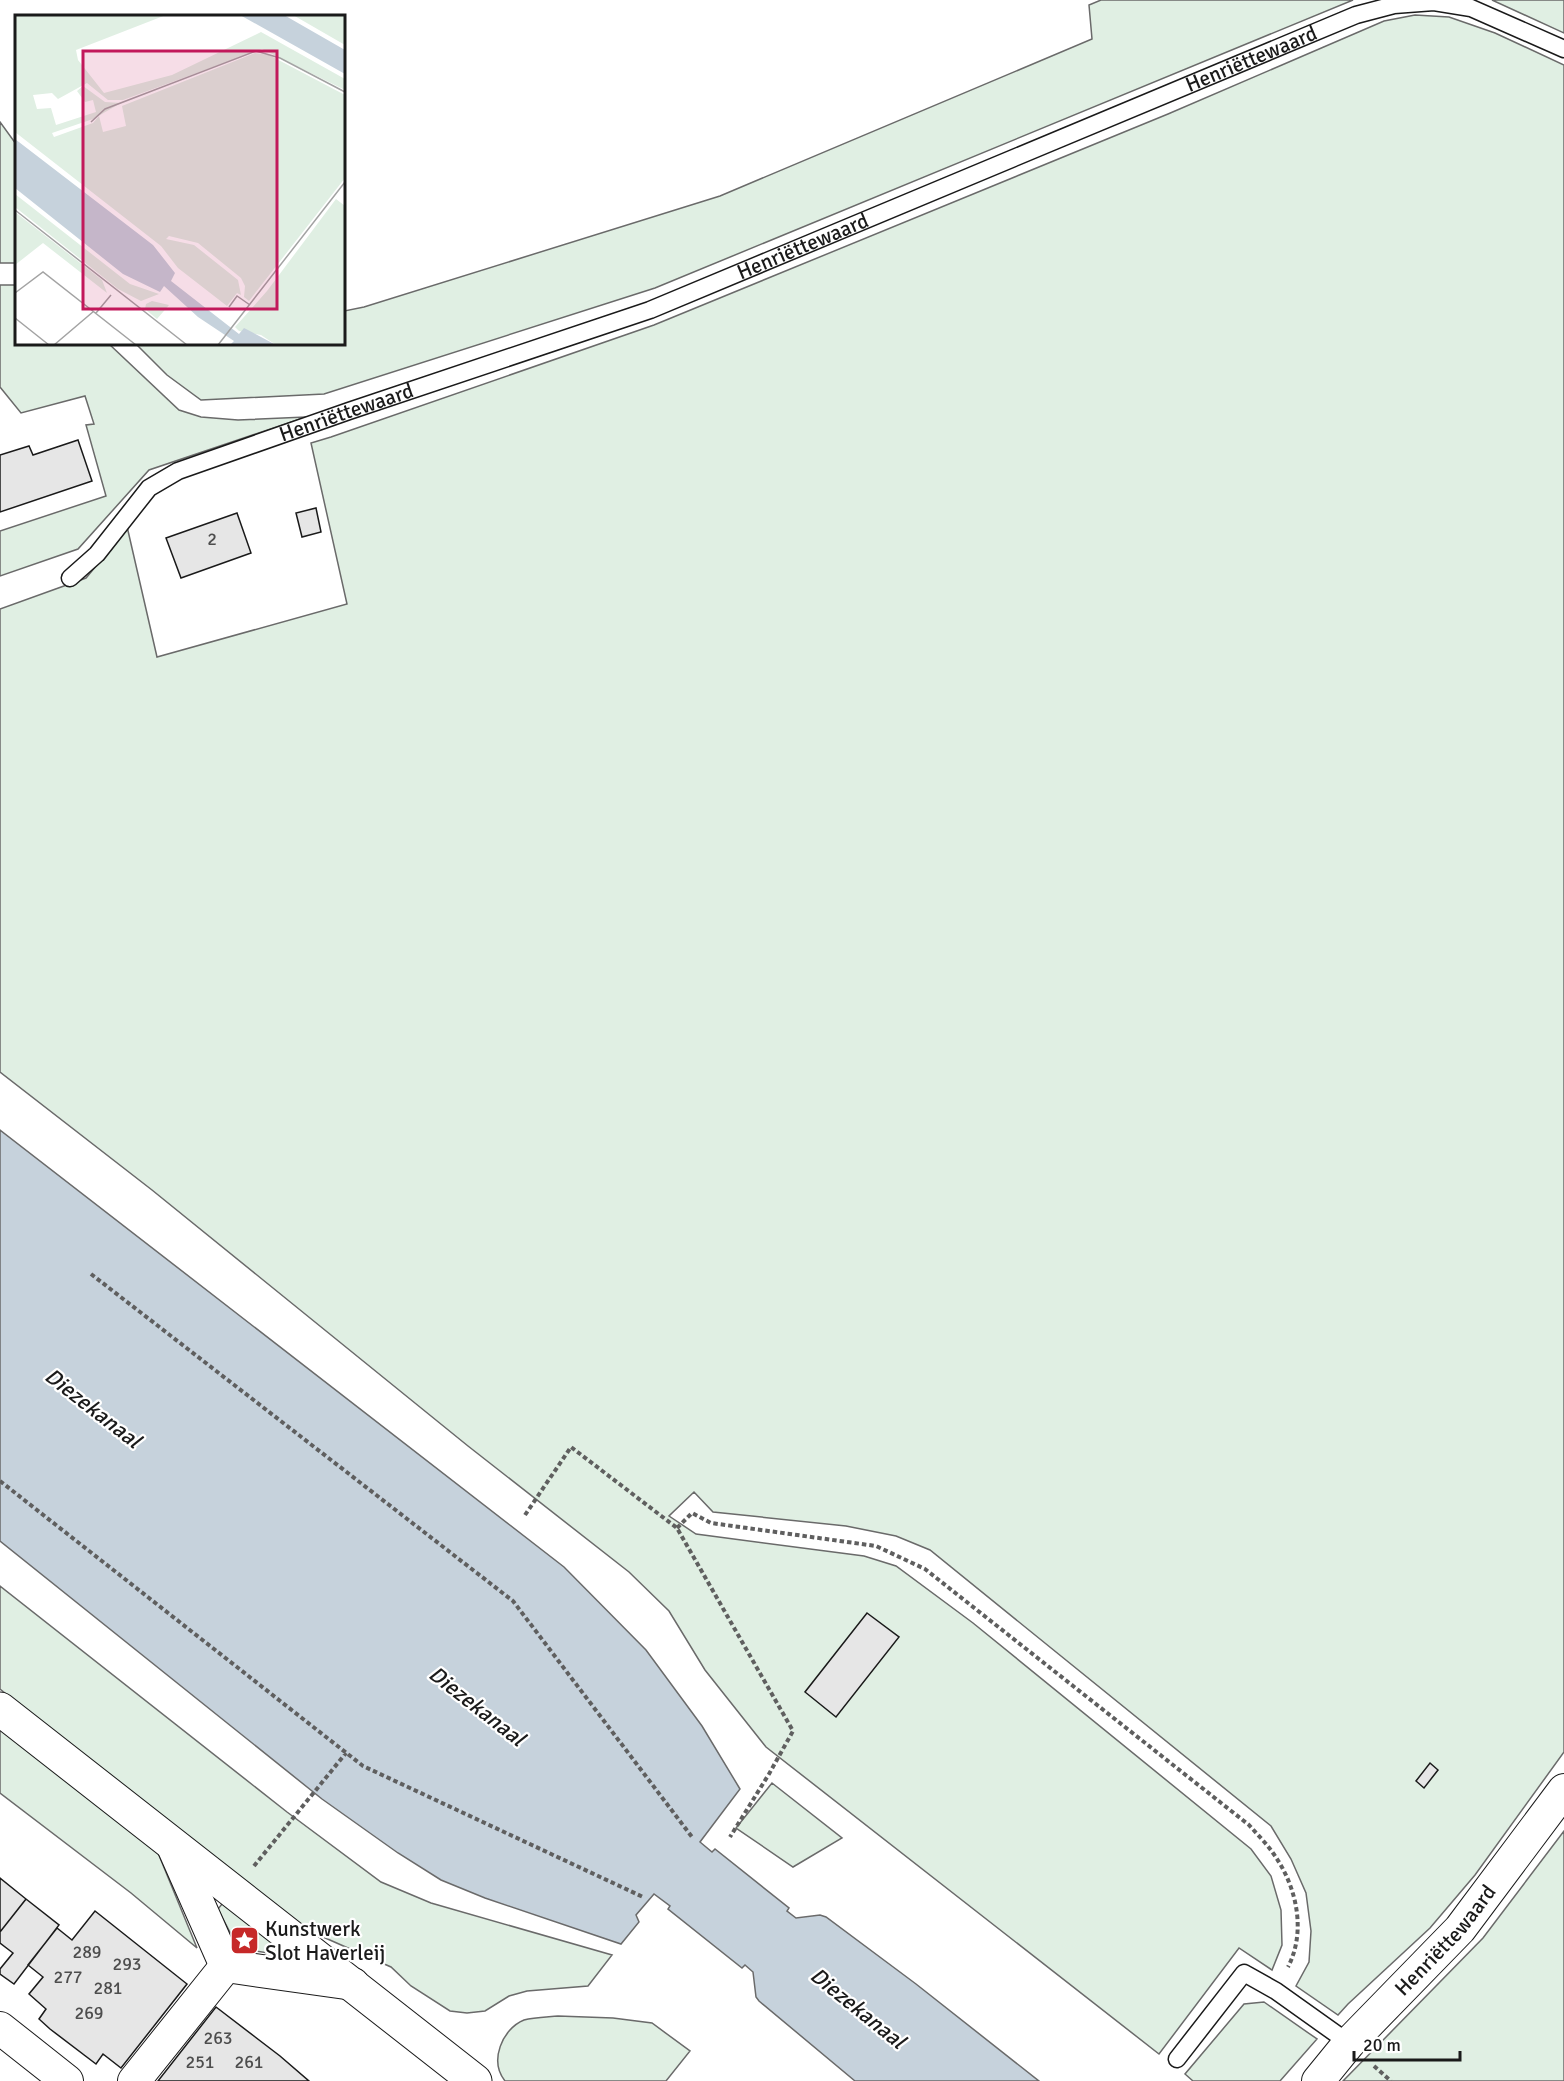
<svg xmlns="http://www.w3.org/2000/svg" width="1564" height="2081" viewBox="0 0 1564 2081" font-family="Signika,sans-serif">
  <style>
    .green { fill: #e0efe3; stroke: #6a6a6a; stroke-width: 1.5 }
    .water { fill: #c6d2dc; stroke: #6a6a6a; stroke-width: 1.5 }
    .building { fill: #e6e6e6; stroke: #1a1a1a; stroke-width: 1.5 }
    .lines { fill: none; stroke-linecap: round; stroke-linejoin: round }
    .service-casing { stroke: #1a1a1a; stroke-width: 19 }
    .minor-casing { stroke: #1a1a1a; stroke-width: 34 }
    .tertiary-casing { stroke: #1a1a1a; stroke-width: 35 }
    .path { stroke: #5f5f5f; stroke-width: 4; stroke-dasharray: 4.5 3; stroke-linecap: butt }
    .service { stroke: #fff; stroke-width: 16 }
    .minor { stroke: #fff; stroke-width: 32 }
    .tertiary { stroke: #fff; stroke-width: 33 }
    .labels { text-anchor: middle; dominant-baseline: central; stroke-width: 4.5; stroke-linejoin: round; paint-order: stroke }
    .number-label { font-size: 18px; fill: #4d4d4d }
    .street-label { font-size: 21px; fill: #1a1a1a; stroke: #fff }
    .poi-label { font-size: 21px; fill: #1a1a1a; stroke: #fff; text-anchor: start }
    .water-label { font-size: 22px; font-style: italic; fill: #1a1a1a; stroke: #fff }
    .inset-road { fill: none; stroke: #a3a3a3; stroke-width: 1.5 }
    .view { fill: #c2185b; fill-opacity: 0.15; stroke: #c2185b; stroke-width: 3 }
    .inset-edge { fill: none; stroke: #1a1a1a; stroke-width: 3 }
  </style>
  <rect width="100%" height="100%" fill="#fff"/>
  <!-- green -->
  <path class="green" d="M1101 0H1353L655 288 324 394 201 400 167 375 136 344H344V311L364 307 720 196 1092 39 1089 5Z
    M1492 0H1564V33Z
    M1415 15 1449 17 1495 33 1564 65V1752L1475 1875 1430 1928 1348 2004 1338 2015 1296 1986 1309 1962 1311 1931 1306 1893 1291 1859 1271 1826 930 1550 896 1536 846 1526 713 1512 694 1492 669 1516 696 1534 864 1556 896 1566 973 1623 1251 1849 1271 1876 1281 1910 1282 1945 1272 1970 1239 1948 1159 2054 766 1747 705 1670 669 1611 629 1572 468 1446 152 1190 0 1072V609L86 578 115 543 126 522 157 657 347 604 311 443 331 437 654 325 1168 114 1384 21Z
    M0 122 16 144V263H0Z
    M0 285H16V344H109L179 410 201 417 238 420 306 417 149 470 78 549 0 576V531L106 496 86 425 94 424 85 396 21 413 0 387Z
    M0 1586 287 1812 381 1882 431 1903 612 1955 588 1986 527 1991 509 1996 485 2011 467 2013 450 2011 411 1986 391 1967 314 1933 285 1918 0 1689Z
    M0 1723 156 1848 197 1948 131 1893 0 1793Z
    M772 1783 842 1838 793 1867 736 1828Z
    M1564 1831V2081H1343L1483 1938Z
    M222 1904H227L283 1949 281 1955 243 1949 237 1946 218 1909Z
    M1264 2002 1317 2039 1280 2081H1193L1185 2074 1244 2004Z
    M558 2016 613 2018 652 2023 690 2051 666 2081H505C489 2061 502 2029 524 2020 534 2017 548 2017 558 2016Z"/>
  <!-- water -->
  <path class="water" d="M0 1130 564 1567 646 1650 702 1726 740 1789 700 1842 712 1852 715 1849 789 1908 787 1911 796 1918 820 1915 826 1917 916 1984 1039 2081H855L759 2001 756 1997 753 1972 745 1965 742 1968 668 1909 670 1906 654 1894 636 1915 639 1922 621 1944 485 1898 441 1880 398 1853 322 1799 0 1541Z"/>
  <!-- building -->
  <path class="building" d="M78 440 92 481 0 512V455L29 446 33 455Z
    M316 508 321 532 302 537 296 513Z
    M237 513 251 553 181 578 166 538Z
    M867 1613 899 1637 836 1717 805 1692Z
    M1430 1763 1438 1770 1424 1788 1416 1781Z
    M0 1878 26 1899 0 1932Z
    M26 1899 59 1925 14 1984 0 1974V1969L13 1953 0 1943V1932Z
    M95 1911 187 1984 121 2068 103 2054 96 2064 50 2029 39 2019 46 2009 29 1994 43 1977 28 1965 57 1928 72 1940Z
    M216 2007 280 2056 309 2081H158Z"/>
  <g class="lines">
    <defs>
      <g id="service">
        <path id="s1" d="M70 578 97 554 149 488 178 471 349 411 650 310 1356 15 1394 5 1434 2 1471 8 1564 49"/>
        <path d="M1177 2059 1244 1973 1276 1991 1349 2043"/>
      </g>
      <g id="minor">
        <path d="M172 1844 226 1966"/>
        <path d="M226 1966 353 1984"/>
        <path d="M0 2028 67 2081"/>
        <path d="M134 2081 226 1966"/>
        <path id="s2" d="M1318 2081 1349 2043 1460 1929 1564 1790"/>
      </g>
      <path id="tertiary" d="M0 1709 475 2081"/>
    </defs>
    <!-- service casing -->
    <use href="#service" class="service-casing"/>
    <!-- minor casing -->
    <use href="#minor" class="minor-casing"/>
    <!-- tertiary casing -->
    <use href="#tertiary" class="tertiary-casing"/>
    <!-- path -->
    <path class="path" d="M91 1274 513 1601 692 1837
      M0 1481 363 1766 643 1897
      M525 1515 571 1447 677 1528 793 1731 769 1774 730 1837
      M677 1528 692 1513 711 1523 876 1546 925 1569 1249 1825C1257 1834 1266 1843 1273 1853 1296 1885 1307 1930 1288 1967
      M254 1866 346 1753
      M1374 2066 1391 2081"/>
    <!-- service -->
    <use href="#service" class="service"/>
    <!-- minor -->
    <use href="#minor" class="minor"/>
    <!-- tertiary -->
    <use href="#tertiary" class="tertiary"/>
  </g>
  <!-- icons -->
  <defs>
    <symbol id="sight-square" viewBox="-11 -11 22 22"><rect x="-9" y="-9" width="18" height="18" rx="4" fill="#c62828" stroke="#fff"/><path d="M0-6L1.8-2.2L6-1.7L2.9 1.2L3.7 5.4L0 3.3L-3.7 5.4L-2.9 1.2L-6-1.7L-1.8-2.2Z" fill="#fff"/></symbol>
  </defs>
  <g fill-rule="evenodd">
    <use href="#sight-square" x="228" y="1924" width="33" height="33"/>
  </g>
  <g class="labels">
    <!-- number labels -->
    <g class="number-label">
      <text x="212" y="539">2</text>
      <text x="87" y="1952">289</text>
      <text x="127" y="1964">293</text>
      <text x="68" y="1977">277</text>
      <text x="108" y="1988">281</text>
      <text x="89" y="2013">269</text>
      <text x="218" y="2038">263</text>
      <text x="200" y="2062">251</text>
      <text x="249" y="2062">261</text>
    </g>
    <!-- street labels -->
    <g class="street-label">
      <text stroke="none"><textPath href="#s1" startOffset="1304">Henriëttewaard</textPath></text>
      <text stroke="none"><textPath href="#s1" startOffset="818">Henriëttewaard</textPath></text>
      <text stroke="none"><textPath href="#s1" startOffset="332">Henriëttewaard</textPath></text>
      <text stroke="none"><textPath href="#s2" startOffset="190">Henriëttewaard</textPath></text>
    </g>
    <!-- poi labels -->
    <g class="poi-label">
      <text x="265" y="1929">Kunstwerk<tspan x="265" dy="24">Slot Haverleij</tspan></text>
    </g>
    <!-- water labels -->
    <g class="water-label">
      <text transform="translate(93 1408) rotate(38)">Diezekanaal</text>
      <text transform="translate(477 1706) rotate(38)">Diezekanaal</text>
      <text transform="translate(858 2008) rotate(39)">Diezekanaal</text>
    </g>
  </g>
  <!-- overview -->
  <g transform="translate(15 15)">
    <rect width="330" height="330" fill="#fff"/>
    <path d="M0 0H151L61 35 63 45 89 78 157 60 246 17 330 64V75L247 34 108 85H93L72 68 43 84 37 78 18 80 22 94 36 93 41 110 81 97 78 85 70 87 62 76 68 71 90 87 106 88 78 104 37 118 39 122 78 108 84 101 88 117 111 111 107 91 240 38 254 40 330 80V163L234 286 229 282 230 271 226 263 183 228 154 221 151 224 179 230 223 265 226 280 222 278 212 291 163 253 146 231 0 117ZM278 0H330V30ZM0 179 115 269 144 279 126 286 103 274 0 192ZM321 184 330 191V330H261L246 320 224 316 220 312 252 276ZM0 197 87 265 92 278 28 228 0 250ZM137 286 154 290 142 304 130 294 131 289Z" fill="#e0efe3"/>
    <path d="M225 0H269L330 35V59ZM0 124 138 230 160 258 156 266 224 319 229 313 233 315 261 330H215L219 326 183 302 149 271 145 277 108 259 0 173Z" fill="#c6d2dc"/>
    <path class="inset-road" d="M76 107 90 94 241 36 265 43 330 77M0 195 172 330M0 278 28 257 121 330M214 292 222 281 235 290M81 298 96 280M0 303 34 330M39 330 79 296M203 330 330 167"/>
    <path class="view" d="M68 36H262V294H68Z"/>
    <rect width="330" height="330" class="inset-edge"/>
  </g>
  <!-- scale -->
  <path d="M1354 2051v9h106v-9" fill="none" stroke="#1a1a1a" stroke-width="3"/>
  <text x="1363" y="2051" font-size="18" fill="#1a1a1a" stroke="#ffffff" stroke-width="4.5" paint-order="stroke">20 m</text>
</svg>
